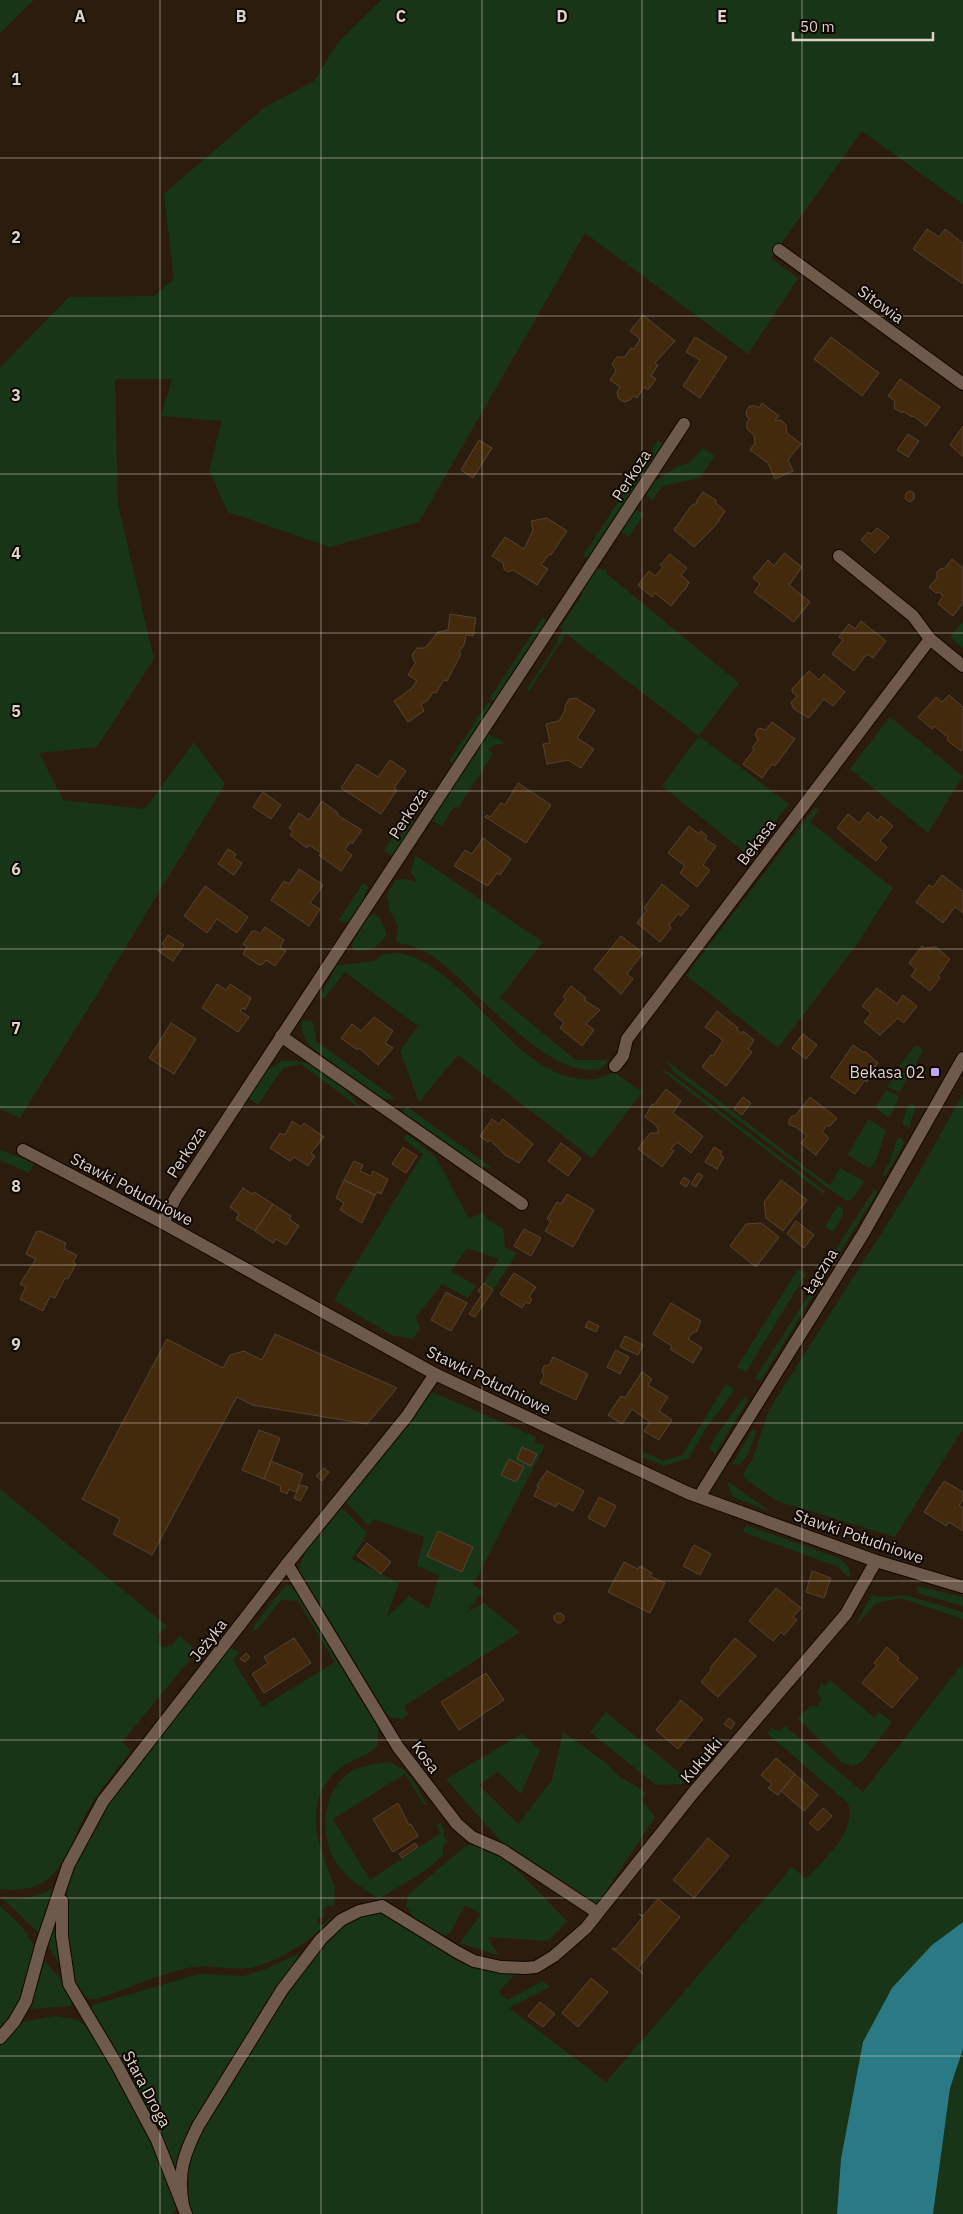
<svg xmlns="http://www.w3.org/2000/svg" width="963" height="2214" viewBox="0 0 963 2214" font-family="'IBM Plex Sans',sans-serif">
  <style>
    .green { fill: #193517 }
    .water { fill: #2a7a85 }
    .building { fill: #442a0c; stroke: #544333 }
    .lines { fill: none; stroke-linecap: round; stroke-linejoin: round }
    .minor-casing { stroke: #140600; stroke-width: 14 }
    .minor { stroke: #6d5a4a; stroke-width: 12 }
    .grid { fill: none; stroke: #ded2c9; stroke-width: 1; stroke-opacity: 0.55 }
    .poi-dot { fill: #c0a8f3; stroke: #0f0804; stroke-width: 2 }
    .labels { text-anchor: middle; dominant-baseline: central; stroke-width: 4; stroke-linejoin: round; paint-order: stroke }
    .street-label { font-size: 16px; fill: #ded2c9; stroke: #0f0804 }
    .poi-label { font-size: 16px; fill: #ded2c9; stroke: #0f0804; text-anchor: end }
    .grid-label { font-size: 16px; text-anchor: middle; font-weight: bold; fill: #ded2c9; stroke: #0f0804; stroke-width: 4; stroke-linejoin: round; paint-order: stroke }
  </style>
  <rect width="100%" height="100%" fill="#2c1c0e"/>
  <!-- green -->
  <path class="green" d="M0 0H34L0 33Z
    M381 0H963V204L862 131 771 258 798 278 748 354 585 233 419 522 330 547 228 512 209 470 222 421 161 416 172 379H115L118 504 154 659 97 747 39 753 63 800 145 809 194 742 225 784 91 1004 20 1118 0 1109V368L69 297 154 296 174 279 164 194 265 107 314 81 339 41Z
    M658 440 664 444 589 559 583 556Z
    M703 448 715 456 700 478 662 486 653 500 646 495 654 482 678 466 690 463Z
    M635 509 644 514 629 537 620 531Z
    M595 568 608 570 606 573 739 683 699 736 789 804 749 856 662 786 699 736 566 634 529 691 527 689 558 642 557 640 563 630 560 627 583 594 580 590Z
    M543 617 548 621 495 702 490 698Z
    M963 621V648L950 637Z
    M488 702 493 705 454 764 449 761Z
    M890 717 963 776 928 833 850 769Z
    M487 733 504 742 502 744 493 745 489 750 493 754 458 808 454 807 442 826 430 820Z
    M815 807 819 810 810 822 893 888 857 944 778 1048 686 975Z
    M411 820 416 823 392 856 384 851 393 837 397 840Z
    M415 855 543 942 500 998 576 1060H609C606 1064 602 1069 598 1069 547 1080 471 982 431 955 420 948 408 945 396 942L398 926 390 911 387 896 395 880 406 879 417 882 411 872Z
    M363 883 369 887 363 897 365 898 349 923 339 920Z
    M374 914 380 918 387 934C379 947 371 950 357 951L352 947 353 941 366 917Z
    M400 953C472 969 517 1087 596 1079 602 1078 608 1074 614 1072L642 1092 592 1158 458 1055 419 1102 400 1051 418 1026 345 972 324 998 320 996 336 968 334 966 374 961 384 954Z
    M302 1020 313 1022 316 1041 396 1099H383L308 1045 302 1031Z
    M916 1045 923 1050 912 1072 899 1066Z
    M666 1060 830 1186 840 1168 864 1181 853 1199 847 1201 828 1188 673 1071Z
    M282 1061C292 1061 304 1060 313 1065 329 1074 352 1094 361 1109L301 1064 283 1068 258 1105 246 1096 261 1074Z
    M660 1069 670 1073 825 1191 823 1194 843 1209V1215L833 1232 825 1227 838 1205Z
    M897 1069 909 1075 900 1092 887 1087Z
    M886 1090 899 1096 890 1118 875 1108Z
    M963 1094V1429L895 1537 777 1501 744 1478V1473L753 1458 769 1410 912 1185Z
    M909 1103 916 1106 909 1128 902 1124Z
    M406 1106 492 1168 479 1166 408 1116 403 1112Z
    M868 1119 886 1130 877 1158 870 1169 848 1155Z
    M407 1134 435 1156 469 1219 482 1212 488 1220 503 1228 505 1247 517 1253 493 1290 484 1283 499 1259 467 1248 451 1271 476 1286 468 1298 442 1284 416 1317 420 1328 413 1339 391 1335 334 1300 423 1154 404 1139Z
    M898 1137 904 1141 902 1148 886 1175 883 1176 882 1175 889 1163Z
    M0 1150 35 1163 29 1173 0 1160Z
    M875 1188 877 1193 838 1255 835 1256 833 1254Z
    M798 1269 806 1274 746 1372 737 1367Z
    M821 1276 822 1281 761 1380H758L755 1378Z
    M726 1384 734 1389 724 1405 706 1428 689 1458 664 1466 642 1457 644 1452 663 1461 682 1455Z
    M432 1392 536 1437 534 1443 545 1445 473 1585 483 1591 467 1612 484 1603 520 1632 404 1706 408 1714 403 1719 392 1718 378 1708 298 1572 305 1552 341 1507 367 1533 352 1559 399 1583 386 1618 409 1596 429 1609 439 1575 417 1566 424 1537 374 1519 368 1525 345 1501Z
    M745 1396 748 1400 715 1454 710 1449C710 1441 738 1407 745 1396Z
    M753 1429 757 1431 748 1454 740 1465 732 1464Z
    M727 1481 771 1512 733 1497Z
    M0 1489 167 1626 158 1635 159 1644 163 1647 171 1646 180 1636 197 1651 122 1742 130 1749 129 1754C125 1760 121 1764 117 1769 107 1782 96 1796 88 1810 65 1852 62 1896 0 1889Z
    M746 1525 839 1558 849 1568 851 1577 845 1575 838 1567 743 1532Z
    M288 1585 291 1586 316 1620 378 1727V1745C368 1757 351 1759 339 1769 299 1804 319 1846 335 1887L334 1907 328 1905 323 1910 325 1916 319 1918 317 1923 320 1925 324 1924 329 1918H331C321 1936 269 1967 248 1968 228 1970 207 1964 187 1968 158 1975 126 1989 97 1999 81 2001 74 1985 71 1972 66 1946 63 1911 69 1885 81 1833 117 1793 149 1752 176 1717 203 1682 230 1647L239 1652 233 1660 262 1707 335 1662 298 1601 281 1600 256 1631 252 1629C259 1620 281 1588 288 1585Z
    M917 1586 963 1597V1606L918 1593Z
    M872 1595C884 1600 896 1594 908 1596L963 1612V1619L901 1598 876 1603 853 1629Z
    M963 1663V1922L932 1945 841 2159 837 2214H193L188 2200 185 2174 197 2137 299 1974C318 1950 342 1916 375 1913 394 1911 440 1952 460 1962 478 1970 497 1972 516 1973L499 1992 507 2000 543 1981 550 1987 509 2008 606 2082 792 1867 806 1879C825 1858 856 1834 848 1803L767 1733 772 1728 779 1731 785 1726 863 1792Z
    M830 1680 875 1718 879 1712 892 1722 862 1762 853 1766 843 1763 798 1718 811 1705 817 1706 822 1699 817 1693 822 1683 825 1687Z
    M606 1712 686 1778 682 1784 656 1785 590 1732Z
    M563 1732 606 1763 621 1778 640 1788 646 1794 641 1799 655 1817 597 1905 526 1857 506 1847 446 1779 522 1734 540 1750 521 1794 498 1772 479 1785 518 1824 552 1780Z
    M387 1762C410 1768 416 1786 427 1805L425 1806 405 1774 333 1819 370 1880 441 1833 436 1825 440 1823 445 1830 443 1835 447 1841 443 1846V1855C424 1874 401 1885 379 1899 365 1889 348 1880 338 1865 318 1837 321 1788 354 1770 364 1765 376 1764 387 1762Z
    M471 1844 488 1848 517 1870 567 1921 548 1941 488 1937 498 1955 460 1943 481 1914 465 1905 450 1933 444 1937C429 1930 412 1920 406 1905L409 1894 463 1848Z
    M55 1887 40 1934 2 1898C22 1900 37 1898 55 1887Z
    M0 1906 23 1928 35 1947 22 1997 0 2029Z
    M56 1917 60 1965 48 1945Z
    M298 1954 300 1957 177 2166 173 2167 90 2008 93 2005 199 1974 244 1976 266 1969Z
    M45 1961C53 1970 76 1994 71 2006L29 2009Z
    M54 2016 76 2019 90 2029 152 2139 178 2207 172 2214H0V2046L23 2022Z
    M963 2049V2214H933L950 2088Z"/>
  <!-- water -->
  <path class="water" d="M963 1922V2049L950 2088 933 2214H837L841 2159 863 2042 892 1988 932 1945Z"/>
  <!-- building -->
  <path class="building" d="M927 229 939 237 945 229 963 243V284L913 249Z
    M643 315 675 341 655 363 658 365 651 376 656 379 648 390 644 387 637 398 633 396 630 400 624 402 618 398 617 392 620 387 610 380 616 371 612 364 617 357H625L631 348 634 349 640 339 630 331Z
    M695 337 727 357 700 398 683 386 700 360 686 352Z
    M831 337 879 373 862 396 814 359Z
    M900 379 940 407 926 426 914 416 912 417 903 411 902 413 894 408 895 401 888 396Z
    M762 403 779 416 775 421 781 420 786 425 787 433 801 444 788 460 793 471 775 479 768 463 750 450 755 443 754 435 747 429V422L750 419 747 417 746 411 750 406H756L759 408Z
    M963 426V457L950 445Z
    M908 434 919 441 908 457 897 450Z
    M479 440 492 448 473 478 461 470Z
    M910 491 914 493V499L910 502 905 499 906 493Z
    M703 492 716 500V503L725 511 716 525 694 547 674 530 691 506 697 503V500Z
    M547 518 567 531 551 555 549 554 541 565 548 569 537 585 513 570 508 572 504 569 503 563 492 556 505 537 524 549 533 530 531 521Z
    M877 528 889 537 875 553 861 540 868 532 871 534Z
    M784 553 802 567 789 585 810 602 794 622 754 592 760 584 753 578 768 560 774 566Z
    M670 554 687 568 681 575 689 582 685 590 683 591 671 606 655 593 652 597 638 585 649 571 655 576 663 567 660 565Z
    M952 559 963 568V603L953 616 938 604 943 596 939 592 936 593 929 587 937 578V572L940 569 945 568Z
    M450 614 476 618 473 636 466 635 464 645 459 652 461 654 447 681 444 680 436 693 433 692 428 700 421 704 424 711 408 722 394 701 411 689 417 681 408 675 416 662 414 661 412 655 417 648H425L438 632 448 630Z
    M861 621 886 641 873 658 867 654 854 671 832 654 843 640 839 637 849 624 855 629Z
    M809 671 819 680 824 674 845 692 833 706 824 699 809 718 794 709 791 703 797 696 792 692V689Z
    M949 695 963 707V749L961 751 947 740 948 737 934 726 932 729 918 717 936 697 942 702Z
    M576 698 595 710 577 738 594 749 581 768 568 760 547 764 543 744 550 743 546 724 559 721 565 711V706L569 699Z
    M772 722 795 739 775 766 772 764 762 778 743 764 754 750 752 748 758 740 755 734 759 728 766 730Z
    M390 760 406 771 394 788 397 790 381 814 341 788 357 764 378 777Z
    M518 783 551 805 526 843 485 817 487 815 490 817 501 803 505 805Z
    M263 792 281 805 271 819 253 807Z
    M322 801 338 813 337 815 362 830 352 844 350 842 345 850 352 855 341 871 319 855 321 853 309 845 307 848 290 835 293 831 289 828 299 813 309 820Z
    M868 812 878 821 881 816 893 826 880 841 887 847 876 861 837 828 848 814 859 823Z
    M689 826 699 834 701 831 707 836 705 839 716 846 703 865 710 870 697 887 680 873 685 866 668 853Z
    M483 838 511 859 500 875 497 873 488 886 454 866 465 850 472 854Z
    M228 849 236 854 234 858 242 863 234 875 218 864Z
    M299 869 323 885 310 903 320 909 309 926 271 900 284 881 289 884Z
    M942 875 963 891V913L955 907 943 923 916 902 929 885 933 887Z
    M662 884 689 906 681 916 678 914 669 925 671 928 660 942 637 923 647 910 644 908Z
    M205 886 248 917 237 933 217 919 207 933 184 916Z
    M265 927 284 940 280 947 286 951 275 966 266 960 263 964 259 965 243 954 247 947 243 944 252 931H256L260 934Z
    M168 935 184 945 173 961 157 950 161 951 165 946 162 944Z
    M621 936 643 953 627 974 633 979 621 994 594 969Z
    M922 946 925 948 936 947 950 959 938 976 940 978 930 991 911 976 916 969 909 963Z
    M217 984 226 990 230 984 251 998 245 1010 243 1008 240 1011 249 1017 238 1032 202 1008Z
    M571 986 586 998 584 1000 600 1010 586 1024 594 1030 582 1046 560 1028 564 1023 554 1014 566 999 563 997Z
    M877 988 897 1004 903 995 917 1006 904 1023 898 1018 880 1035 864 1022 871 1013 862 1006Z
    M717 1011 738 1028 737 1030 742 1034 743 1031 754 1040 748 1049 752 1052 726 1086 702 1067 711 1055 713 1056 723 1040 705 1027Z
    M374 1017 393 1031 385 1043 393 1048 378 1065 359 1048 357 1050 341 1038 352 1024 361 1031Z
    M171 1023 196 1039 174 1074 149 1058Z
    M803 1034 817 1045 806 1059 792 1048Z
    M853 1045 863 1052H866L878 1063 872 1070 874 1072 867 1082 865 1080 855 1094 831 1077Z
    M666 1089 681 1101 673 1113 703 1136 691 1153 677 1142 671 1149 674 1151 662 1167 638 1149 650 1133H658V1127L645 1117 652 1104 654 1105Z
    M743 1097 751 1103 742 1115 734 1109Z
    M810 1097 837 1118 829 1127 827 1125 822 1132 829 1138 816 1155 801 1143 807 1136 796 1127 789 1125V1120L792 1116H795Z
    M492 1119 499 1124 503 1119 533 1144 519 1163 505 1155 490 1140 488 1142 480 1136Z
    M292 1121 301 1127 304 1123 324 1137 311 1153 315 1156 308 1166 294 1157 290 1161 270 1148 280 1133 285 1135Z
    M561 1143 581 1158 568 1176 548 1161Z
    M403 1147 417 1156 406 1173 392 1164Z
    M714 1147 722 1152 720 1155 724 1157 717 1169 705 1162Z
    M354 1161 363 1165 360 1171 371 1176 373 1171 388 1179 381 1194 377 1192 375 1195 344 1180Z
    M698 1173 703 1176 696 1187 691 1184Z
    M684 1177 690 1181 686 1187 680 1183Z
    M344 1180 375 1195 362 1223 340 1210 344 1203 336 1198Z
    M781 1180 807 1200 783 1231 766 1218 764 1202Z
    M243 1188 252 1194 254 1192 273 1204 255 1231 236 1219 239 1214 230 1207Z
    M567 1194 594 1210 573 1247 545 1231 551 1221 547 1219 557 1202 561 1204Z
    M273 1204 291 1216 289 1219 299 1226 286 1245 276 1239 273 1243 255 1231Z
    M796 1221 814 1235 804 1248 787 1234Z
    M761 1223 779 1237 756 1267 730 1246 746 1224Z
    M524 1229 541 1238 531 1256 514 1246Z
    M40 1231 66 1243 64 1249 77 1255 73 1262 76 1264 68 1279 65 1278 55 1298 50 1296 43 1311 20 1299 26 1287 20 1284 36 1259 26 1254 36 1232Z
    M514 1273 536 1287 529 1297 532 1299 529 1304 526 1302 522 1308 500 1294Z
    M484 1283 493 1290 475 1317 469 1314 482 1294 478 1291Z
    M446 1292 467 1303 451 1331 431 1320Z
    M671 1303 701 1321 697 1331 691 1334 688 1339 702 1348 693 1363 670 1349 672 1346 653 1334Z
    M588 1321 599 1326 596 1332 585 1327Z
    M275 1334 397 1388 367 1424 252 1405 237 1397 152 1555 113 1534 120 1519 82 1499 167 1339 223 1368 230 1355 244 1351 262 1360Z
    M625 1336 643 1345 638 1355 620 1347Z
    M616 1350 629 1357 620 1374 607 1367Z
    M553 1357 588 1374 576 1400 540 1383 544 1376 542 1371 544 1366 549 1365Z
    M642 1372 652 1379 648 1385 668 1397 659 1411 672 1420 659 1440 644 1431 650 1422 632 1409 622 1424 608 1415 621 1396 625 1398Z
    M259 1430 280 1438 264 1479 242 1470Z
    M522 1447 537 1454 531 1466 517 1459Z
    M509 1459 524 1467 516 1482 501 1475Z
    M271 1461 303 1474 296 1492 289 1489 287 1494 280 1491 281 1486 264 1479Z
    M324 1468 329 1472 322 1481 316 1476Z
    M547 1471 584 1491 573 1511 558 1503 556 1507 534 1496 538 1488 537 1485Z
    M944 1481 963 1492V1500L959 1505 963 1508V1531L949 1522 946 1526 924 1512Z
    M300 1485 308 1487 300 1501 294 1498Z
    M599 1497 616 1506 605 1527 588 1518Z
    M438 1531 473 1547 462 1572 427 1556Z
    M367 1543 391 1562 381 1574 357 1556Z
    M694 1545 711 1554 700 1575 683 1566Z
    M624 1562 638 1569 640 1566 652 1573 650 1576 665 1583 650 1613 608 1592Z
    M812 1571 831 1578 824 1598 806 1592Z
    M776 1588 801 1608 793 1617 797 1620 784 1635 781 1632 773 1641 749 1621Z
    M554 1618a5 5 0 1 1 10 0a5 5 0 1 1-10 0Z
    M294 1638 311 1663 264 1693 252 1674 268 1663 264 1657Z
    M735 1638 756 1656 718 1697 701 1682 711 1670 710 1668Z
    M887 1647 899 1658 897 1660 918 1678 892 1708 862 1683 877 1665 874 1663Z
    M246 1653 250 1657 245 1662 240 1659Z
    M486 1673 504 1700 459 1730 441 1702Z
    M681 1700 703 1719 678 1749 656 1730Z
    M729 1718 735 1723 731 1729 724 1724Z
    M776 1758 795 1774 778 1795 768 1788 772 1784 761 1775Z
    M795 1774 818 1795 804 1811 781 1791Z
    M398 1803 409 1825 411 1824 418 1836 393 1852 373 1819Z
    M823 1808 832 1816 818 1831 809 1823Z
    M708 1838 729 1856 694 1898 673 1880Z
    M415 1843 418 1847 402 1858 399 1854Z
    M658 1899 680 1917 638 1968 643 1974 612 1948 616 1949 643 1917 639 1914 643 1916Z
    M591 1978 608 1992 578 2027 562 2013Z
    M540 2002 555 2014 543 2027 528 2016Z"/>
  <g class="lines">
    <defs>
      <path id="minor" d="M779 250 963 384
        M839 556 913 616 930 639 963 666
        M281 1036 522 1204
        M615 1066 623 1056 627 1039 930 639
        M23 1150 163 1223 435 1374 688 1493 876 1561 963 1587
        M163 1223 176 1197 684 424
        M699 1497 863 1234 963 1058
        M287 1564 398 1747 457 1824 472 1837 502 1850 598 1913
        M62 1901V1936L69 1984 117 2065 157 2140 186 2214
        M0 2038 14 2022 26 2001 41 1946 68 1866 103 1801 287 1564 407 1416 435 1374
        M183 2205C177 2173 184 2154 198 2126L282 1990 321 1939 341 1920 359 1911 382 1906 457 1952 474 1961 501 1967 525 1968 536 1967 554 1956 586 1928 693 1793 846 1614 876 1561"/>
    </defs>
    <!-- minor casing -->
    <use href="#minor" class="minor-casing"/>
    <!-- minor -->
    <use href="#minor" class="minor"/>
  </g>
  <!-- grid -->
  <path class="grid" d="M160 0V2214M321 0V2214M482 0V2214M642 0V2214M802 0V2214M0 158H963M0 316H963M0 474H963M0 633H963M0 791H963M0 949H963M0 1107H963M0 1265H963M0 1423H963M0 1581H963M0 1740H963M0 1898H963M0 2056H963"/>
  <!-- markers -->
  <rect class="poi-dot" x="930" y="1067" width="10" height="10" rx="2.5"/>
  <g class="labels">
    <!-- street labels -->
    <g class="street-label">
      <text transform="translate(881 304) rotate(36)">Sitowia</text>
      <text transform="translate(631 475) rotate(-57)">Perkoza</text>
      <text transform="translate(408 813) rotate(-57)">Perkoza</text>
      <text transform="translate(756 842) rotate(-53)">Bekasa</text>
      <text transform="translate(186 1152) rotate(-57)">Perkoza</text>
      <text transform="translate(132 1189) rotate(28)">Stawki Południowe</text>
      <text transform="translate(820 1271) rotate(-58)">Łączna</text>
      <text transform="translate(489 1380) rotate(26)">Stawki Południowe</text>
      <text transform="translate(859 1536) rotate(19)">Stawki Południowe</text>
      <text transform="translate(208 1640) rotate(-52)">Jeżyka</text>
      <text transform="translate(426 1757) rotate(53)">Kosa</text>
      <text transform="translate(701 1760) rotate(-49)">Kukułki</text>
      <text transform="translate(147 2089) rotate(62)">Stara Droga</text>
    </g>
    <!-- poi labels -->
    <g class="poi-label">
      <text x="925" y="1072">Bekasa 02</text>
    </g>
  </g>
  <g class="grid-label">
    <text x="80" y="22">A</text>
    <text x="241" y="22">B</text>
    <text x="401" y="22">C</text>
    <text x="562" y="22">D</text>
    <text x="722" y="22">E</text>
    <text x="16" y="85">1</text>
    <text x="16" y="243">2</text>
    <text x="16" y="401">3</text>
    <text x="16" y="559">4</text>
    <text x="16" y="717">5</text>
    <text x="16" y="875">6</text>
    <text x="16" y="1034">7</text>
    <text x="16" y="1192">8</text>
    <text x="16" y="1350">9</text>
  </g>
  <!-- scale -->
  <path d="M793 32v8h140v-8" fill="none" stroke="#ded2c9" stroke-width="2.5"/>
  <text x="800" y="32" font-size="15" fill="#ded2c9" stroke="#0f0804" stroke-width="4" paint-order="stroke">50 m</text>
</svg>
